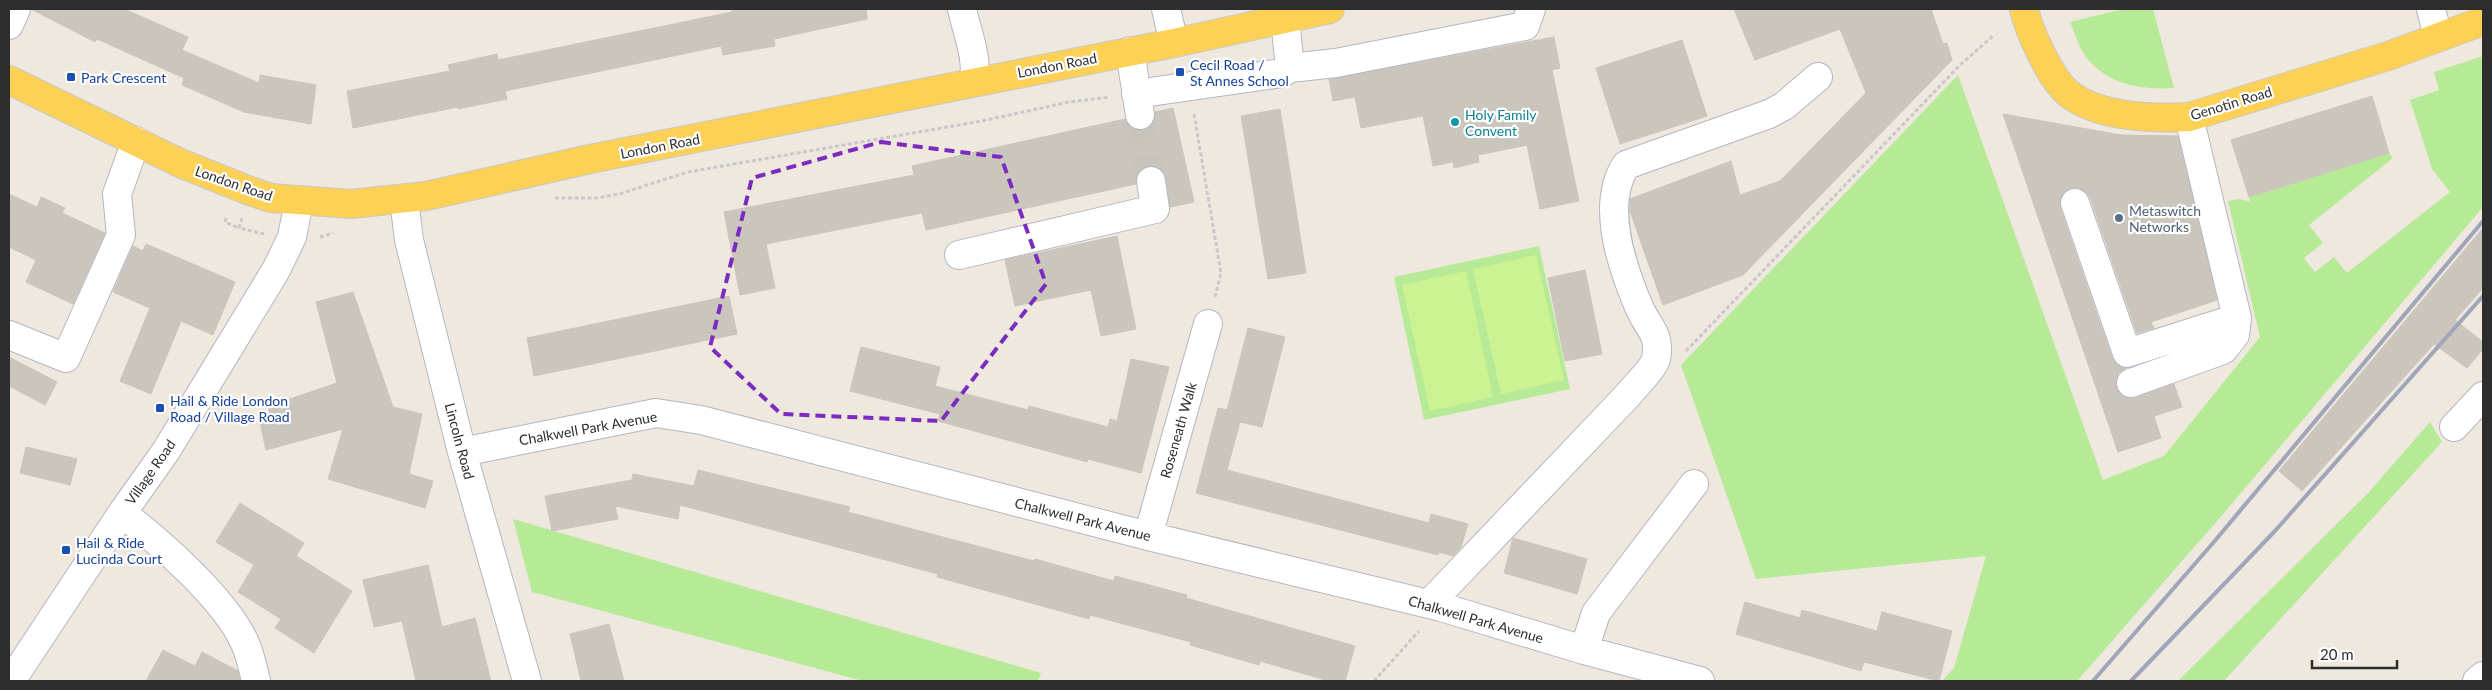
<svg xmlns="http://www.w3.org/2000/svg" width="2492" height="690" viewBox="0 0 2492 690" font-family="Lato,sans-serif">
  <style>
    .green { fill: #b6ea97 }
    .pitch { fill: #ccf292 }
    .building { fill: #cbc6bd; stroke: #cbc4b8 }
    .lines { fill: none; stroke-linecap: round; stroke-linejoin: round }
    .minor-tunnel { stroke: #c8c3bb; stroke-width: 28; stroke-dasharray: 28 14; stroke-linecap: butt }
    .minor-casing { stroke: #b3b6c2; stroke-width: 30 }
    .major-casing { stroke: #c8c8c8; stroke-width: 30 }
    .path { stroke: #c8c8c8; stroke-width: 3; stroke-dasharray: 4 2.5; stroke-linecap: butt }
    .minor { stroke: #fff; stroke-width: 28 }
    .major { stroke: #fdd156; stroke-width: 28 }
    .rail { stroke: #a0a5b9; stroke-width: 4 }
    .marked { fill: none; stroke: #7b2cbf; stroke-width: 4; stroke-dasharray: 10 6; stroke-linejoin: round }
    .transit-dot { fill: #1a4fb4; stroke: #fff; stroke-width: 2 }
    .culture-dot { fill: #0f9aa8; stroke: #fff; stroke-width: 2 }
    .service-dot { fill: #5c6f8a; stroke: #fff; stroke-width: 2 }
    .labels { text-anchor: middle; dominant-baseline: central; stroke-width: 4.5; stroke-linejoin: round; paint-order: stroke }
    .transit-label { font-size: 14px; fill: #164399; stroke: #fff; text-anchor: start }
    .street-label { font-size: 14px; fill: #2d2d2d; stroke: #fff }
    .culture-label { font-size: 14px; fill: #0d838f; stroke: #fff; text-anchor: start }
    .service-label { font-size: 14px; fill: #4e5e75; stroke: #fff; text-anchor: start }
  </style>
  <rect width="100%" height="100%" fill="#efe8df"/>
  <!-- green -->
  <path class="green" d="M2123 9H2153L2174 88C2141 90 2108 85 2086 57 2079 48 2075 33 2070 22Z
    M2483 56V207L2224 513 2077 681H1942L1954 668 1986 556 1756 579 1681 365 1958 75 2103 480 2164 456 2260 337 2228 201 2240 199 2250 202 2249 197 2389 153 2393 158 2309 225 2323 243 2304 258 2315 272 2334 257 2347 273 2450 192 2432 169 2410 100 2439 90 2434 72Z
    M1539 246 1570 389 1424 420 1394 277Z
    M2430 422 2442 442 2224 681H2178L2369 492Z
    M513 519 1041 673 1038 681H863L532 592Z"/>
  <!-- pitch -->
  <path class="pitch" d="M1536 255 1564 380 1501 394 1473 269Z
    M1466 271 1493 397 1430 411 1402 285Z"/>
  <!-- building -->
  <path class="building" d="M31 9H124L188 37 182 50 259 83 260 75 316 85 311 124 244 112 182 85 184 78 97 39 95 42Z
    M731 9H866L867 19 774 39 775 46 723 55 721 46 505 91 507 99 458 109V107L353 128 347 91 450 71 448 65 497 54 498 60 732 12Z
    M1734 9H1931L1943 44 1947 43 1952 60 1743 275 1663 305 1630 211V199L1731 161 1740 195 1780 181 1866 93 1840 29 1755 60Z
    M1554 37 1560 68 1552 70 1579 201 1540 209 1527 145 1478 155 1479 162 1454 168 1453 162 1433 166 1423 116 1361 128 1355 97 1333 101 1329 79Z
    M1682 40 1707 116 1620 144 1596 68Z
    M2372 96 2389 153 2249 197 2231 140Z
    M1173 108 1194 202 1170 207 1164 172 1157 167 1149 166 1142 168 1137 175 1136 184 926 230 922 213 766 244 775 288 740 295 724 212 914 175 912 166 1125 119 1134 129 1143 130 1150 127 1154 121 1155 112Z
    M1280 109 1306 273 1268 279 1241 116Z
    M2003 114 2121 135 2178 136 2217 300 2151 322 2154 328 2137 333 2090 197 2085 191 2077 188H2070L2064 192 2060 201V208L2112 358 2117 365 2126 368 2119 373 2116 380 2117 389 2121 395 2129 398 2174 384 2182 407 2154 416 2161 438 2118 452Z
    M9 194 37 207 41 197 65 208 62 213 105 233 73 304 26 282 36 260 9 247Z
    M2483 228V288L2455 320 2483 342V349L2467 368 2434 344 2302 491 2279 471Z
    M1117 236 1136 329 1101 336 1091 290 1015 306 1005 260Z
    M146 244 235 282 213 335 181 321 151 394 120 381 150 308 113 292 133 246 143 251Z
    M1585 270 1602 354 1565 361 1548 278Z
    M353 292 393 407 422 414 409 474 433 481 425 508 328 479 343 429 266 450 259 418 269 414V406L337 383 316 302Z
    M729 296 737 334 534 376 527 338Z
    M1248 328 1285 337 1262 427 1240 422 1227 470 1429 523 1431 514 1468 524 1461 547 1453 556 1439 552 1438 555 1196 493 1218 408 1227 410Z
    M861 347 940 367 935 386 1028 410 1029 406 1108 427 1110 419 1117 421 1131 359 1169 367 1141 473 1088 459 1087 462 938 421 940 414 850 391Z
    M9 357 57 382 45 405 9 386Z
    M26 447 77 459 70 485 20 473Z
    M698 470 850 507 848 512 1034 561 1035 559 1114 581 1115 576 1187 595 1186 598 1355 646 1345 681H1329L1260 661 1259 665 1190 645 1191 642 1090 615 1089 619 937 577 938 574 680 505 678 519 615 506 618 519 552 531 545 496 632 480 633 474 694 486Z
    M240 503 304 543 296 556 352 591 314 653 275 628 281 619 238 592 254 565 216 542Z
    M1513 538 1587 559 1577 594 1504 573Z
    M428 565 442 627 475 618 491 681H416L402 621 374 627 363 580Z
    M1745 602 1800 618 1802 610 1877 631 1882 612 1952 631 1939 681 1864 662 1861 671 1736 634Z
    M609 624 624 681H581L570 634Z
    M163 650 195 666 202 652 238 671 240 681H146Z"/>
  <g class="lines">
    <!-- minor-tunnel -->
    <path class="minor-tunnel" d="M1140 115 1151 181"/>
    <defs>
      <path id="minor" d="M962 9C967 33 978 56 974 82
        M1166 9 1174 43
        M2431 9 2438 37
        M9 25 16 9
        M1130 51 1140 115
        M1290 68 1336 63 1525 26 1531 9
        M1136 94 1282 73 1290 68 1285 19
        M404 199 409 240 462 452 527 681
        M2075 203 2127 353 2237 318
        M959 255 1155 209 1151 181
        M9 335 66 358 121 235 117 194 136 141
        M2131 383 2223 350 2235 335 2237 318 2189 117
        M2454 427 2483 396
        M462 452 656 413 701 420 1148 536 1441 607 1584 650 1700 681
        M122 513C160 542 223 597 244 641 250 653 253 668 256 681
        M1148 536 1208 324
        M1429 604 1628 395C1634 387 1654 368 1656 359 1661 334 1648 328 1639 307 1622 267 1600 205 1626 165L1769 114 1784 106 1818 77
        M1584 650 1596 613 1694 484
        M11 681 122 513 166 451 276 270 292 237 299 201
        M2477 681 2483 676"/>
      <path id="major" d="M2024 9C2029 31 2050 78 2068 93 2097 117 2152 119 2189 117L2388 56 2483 21
        M9 80 180 163 250 191 271 198 351 204 426 196 590 159 1174 43 1330 9"/>
    </defs>
    <!-- minor casing -->
    <use href="#minor" class="minor-casing"/>
    <!-- major casing -->
    <use href="#major" class="major-casing"/>
    <!-- path -->
    <path class="path" d="M1194 114 1221 273 1215 297
      M555 198H597L619 194 688 172 982 121 1069 102 1110 97
      M226 218 225 222 239 228
      M242 218 239 228 264 234
      M320 237 333 233
      M1686 351 1960 65 1994 35
      M1374 681 1419 631"/>
    <!-- minor -->
    <use href="#minor" class="minor"/>
    <!-- major -->
    <use href="#major" class="major"/>
    <!-- rail -->
    <path class="rail" d="M2093 681 2213 543 2483 221
      M2131 681 2274 532 2483 296"/>
  </g>
  <!-- marked area -->
  <path class="marked" d="M881 142 1001 157 1046 284 941 421 781 414 710 347 752 178Z"/>
  <!-- markers -->
  <g class="transit-dot">
    <rect x="1175" y="67" width="10" height="10" rx="2.5"/>
    <rect x="66" y="72" width="10" height="10" rx="2.5"/>
    <rect x="155" y="403" width="10" height="10" rx="2.5"/>
    <rect x="61" y="545" width="10" height="10" rx="2.5"/>
  </g>
  <circle class="culture-dot" cx="1455" cy="122" r="5"/>
  <circle class="service-dot" cx="2119" cy="218" r="5"/>
  <g class="labels">
    <!-- transit labels -->
    <g class="transit-label">
      <text x="1190" y="64">Cecil Road /<tspan x="1190" dy="16">St Annes School</tspan></text>
      <text x="81" y="77">Park Crescent</text>
      <text x="170" y="400">Hail &amp; Ride London<tspan x="170" dy="16">Road / Village Road</tspan></text>
      <text x="76" y="542">Hail &amp; Ride<tspan x="76" dy="16">Lucinda Court</tspan></text>
    </g>
    <!-- street labels -->
    <g class="street-label">
      <text transform="translate(1057 65) rotate(-11)">London Road</text>
      <text transform="translate(2231 103) rotate(-17)">Genotin Road</text>
      <text transform="translate(660 146) rotate(-11)">London Road</text>
      <text transform="translate(234 183) rotate(19)">London Road</text>
      <text transform="translate(588 428) rotate(-10)">Chalkwell Park Avenue</text>
      <text transform="translate(1178 430) rotate(-74)">Roseneath Walk</text>
      <text transform="translate(460 441) rotate(75)">Lincoln Road</text>
      <text transform="translate(150 472) rotate(-55)">Village Road</text>
      <text transform="translate(1083 519) rotate(14)">Chalkwell Park Avenue</text>
      <text transform="translate(1476 619) rotate(16)">Chalkwell Park Avenue</text>
    </g>
    <!-- culture labels -->
    <g class="culture-label">
      <text x="1465" y="114">Holy Family<tspan x="1465" dy="16">Convent</tspan></text>
    </g>
    <!-- service labels -->
    <g class="service-label">
      <text x="2129" y="210">Metaswitch<tspan x="2129" dy="16">Networks</tspan></text>
    </g>
  </g>
  <!-- border -->
  <rect width="2492" height="690" fill="none" stroke="#2d2d2d" stroke-width="20"/>
  <!-- scale -->
  <path d="M2312 660v8h85v-8" fill="none" stroke="#2d2d2d" stroke-width="2.5"/>
  <text x="2320" y="660" font-size="15" fill="#2d2d2d" stroke="#ffffff" stroke-width="4" paint-order="stroke">20 m</text>
</svg>
